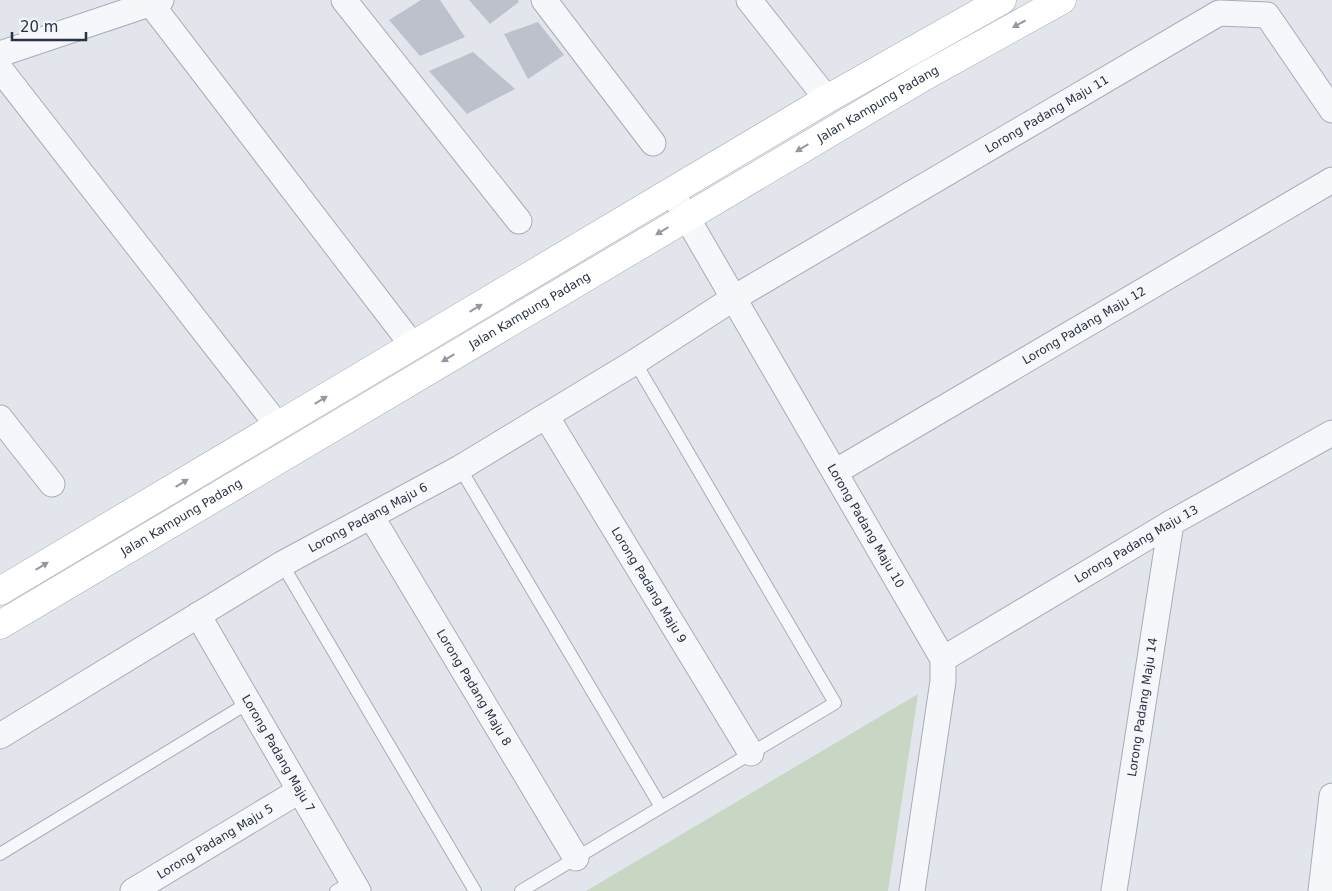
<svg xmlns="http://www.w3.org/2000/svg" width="1332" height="891" viewBox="0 0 1332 891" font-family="'DejaVu Sans',sans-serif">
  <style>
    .green { fill: #c7d7c3 }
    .building { fill: #bcc1cc }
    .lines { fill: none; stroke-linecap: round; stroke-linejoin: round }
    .lane-casing { stroke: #a6acb7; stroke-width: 14 }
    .street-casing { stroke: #a6acb7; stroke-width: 27 }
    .secondary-casing { stroke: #a6acb7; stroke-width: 29 }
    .lane { stroke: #f6f7fa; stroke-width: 12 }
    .street { stroke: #f6f7fa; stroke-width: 25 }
    .secondary { stroke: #fff; stroke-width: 28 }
    .oneway { fill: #9498a2 }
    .labels { text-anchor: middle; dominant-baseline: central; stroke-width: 5; stroke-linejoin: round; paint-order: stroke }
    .street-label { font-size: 12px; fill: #283246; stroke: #f2f5f9 }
  </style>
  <rect width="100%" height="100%" fill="#e2e6ec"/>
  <!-- green -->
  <path class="green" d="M918 694 888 891H586Z"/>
  <!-- building -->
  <path class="building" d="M421 0H440L465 37 420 56 389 20Z
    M469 0H518L519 2 490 24Z
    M538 22 564 55 528 79 504 34Z
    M473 52 515 89 467 114 429 71Z"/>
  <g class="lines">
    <defs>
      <path id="lane" d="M460 468 661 807
        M282 564 475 891
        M0 854 248 703
        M336 891 352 882
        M521 891 835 703 635 362"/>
      <g id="street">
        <path d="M344 0 519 221"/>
        <path d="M544 0 653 143"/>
        <path d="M749 0 827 99"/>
        <path d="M151 4 413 346"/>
        <path d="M0 54 161 0"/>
        <path d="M0 69 278 426"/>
        <path id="s1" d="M672 192 943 659V681L912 891"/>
        <path id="s2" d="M546 416 751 753"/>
        <path d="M0 418 52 484"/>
        <path id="s3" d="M835 472 1332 180"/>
        <path id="s4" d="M371 516 576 858"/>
        <path id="s5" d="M198 615 358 891"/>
        <path id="s6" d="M943 659 1171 523 1332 433"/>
        <path id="s7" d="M0 736 282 564 460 468 635 362 734 298 1219 13 1267 15 1332 110"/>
        <path id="s8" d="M133 891 299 791"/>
        <path id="s9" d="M1114 891 1171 523"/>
        <path d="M1321 891 1332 796"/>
      </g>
      <g id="secondary">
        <path d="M0 591 827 99 1002 0"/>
        <path id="s10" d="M0 625 925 76 1062 0"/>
      </g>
    </defs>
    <!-- lane casing -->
    <use href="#lane" class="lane-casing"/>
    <!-- street casing -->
    <use href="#street" class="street-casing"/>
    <!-- secondary casing -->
    <use href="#secondary" class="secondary-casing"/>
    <!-- lane -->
    <use href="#lane" class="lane"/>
    <!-- street -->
    <use href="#street" class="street"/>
    <!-- secondary -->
    <use href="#secondary" class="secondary"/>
  </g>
  <!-- one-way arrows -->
  <defs><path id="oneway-solid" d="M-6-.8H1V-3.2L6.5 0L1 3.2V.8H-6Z" transform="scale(1.25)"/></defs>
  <g class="oneway">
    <use href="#oneway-solid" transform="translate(1019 24) rotate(151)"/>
    <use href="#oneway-solid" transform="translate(802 148) rotate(149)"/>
    <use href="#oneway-solid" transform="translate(662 231) rotate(149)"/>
    <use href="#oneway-solid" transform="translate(476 308) rotate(-31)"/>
    <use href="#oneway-solid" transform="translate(448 358) rotate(149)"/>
    <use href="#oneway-solid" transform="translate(321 400) rotate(-31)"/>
    <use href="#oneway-solid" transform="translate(182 483) rotate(-31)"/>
    <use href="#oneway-solid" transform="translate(42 566) rotate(-31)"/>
  </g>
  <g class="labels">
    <!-- street labels -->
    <g class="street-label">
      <text stroke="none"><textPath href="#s10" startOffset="1021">Jalan Kampung Padang</textPath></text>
      <text stroke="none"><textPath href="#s7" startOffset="1218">Lorong Padang Maju 11</textPath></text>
      <text stroke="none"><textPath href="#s10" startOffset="616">Jalan Kampung Padang</textPath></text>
      <text stroke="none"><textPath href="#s3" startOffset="289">Lorong Padang Maju 12</textPath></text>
      <text stroke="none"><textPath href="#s10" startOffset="211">Jalan Kampung Padang</textPath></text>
      <text stroke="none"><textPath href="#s7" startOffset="428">Lorong Padang Maju 6</textPath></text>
      <text stroke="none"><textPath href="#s1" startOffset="386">Lorong Padang Maju 10</textPath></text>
      <text stroke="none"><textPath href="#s6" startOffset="225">Lorong Padang Maju 13</textPath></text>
      <text stroke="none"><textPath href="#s2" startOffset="198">Lorong Padang Maju 9</textPath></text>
      <text stroke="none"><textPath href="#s4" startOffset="200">Lorong Padang Maju 8</textPath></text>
      <text stroke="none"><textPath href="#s9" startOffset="186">Lorong Padang Maju 14</textPath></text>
      <text stroke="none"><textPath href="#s5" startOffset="160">Lorong Padang Maju 7</textPath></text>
      <text stroke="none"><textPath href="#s8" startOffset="96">Lorong Padang Maju 5</textPath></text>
    </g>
  </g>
  <!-- scale -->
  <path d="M12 32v8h74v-8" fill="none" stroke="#283246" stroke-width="2.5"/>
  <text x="20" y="32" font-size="15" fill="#283246" stroke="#f2f5f9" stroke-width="4" paint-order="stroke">20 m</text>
</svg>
